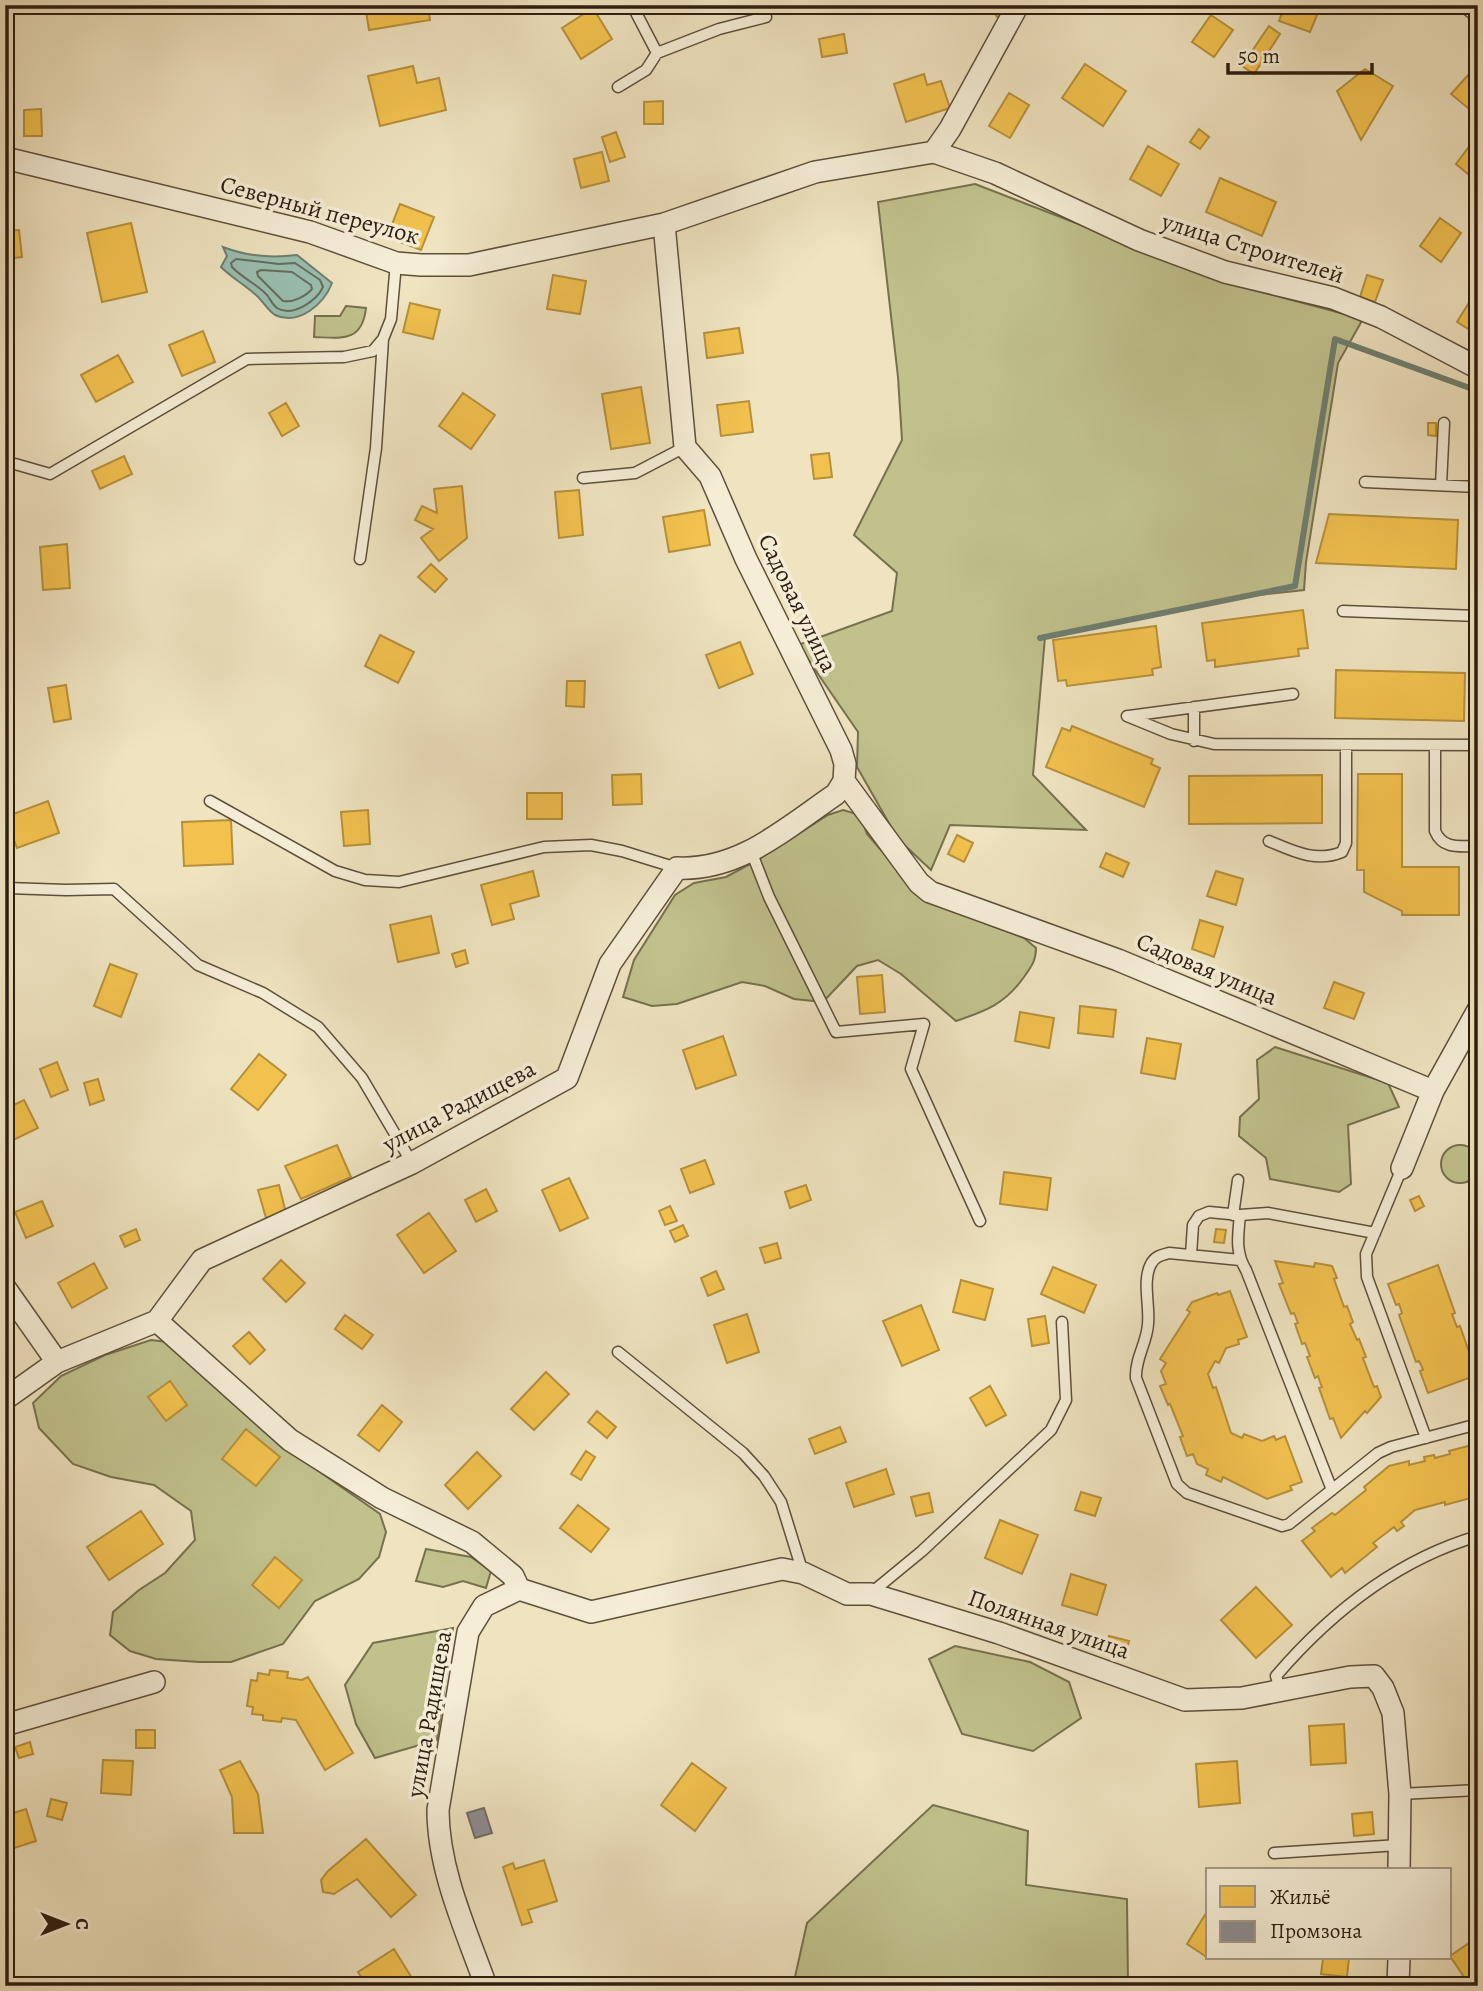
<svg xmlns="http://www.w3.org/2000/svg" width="1483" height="1991" viewBox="0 0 1483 1991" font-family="Alegreya,serif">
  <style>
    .green { fill: #c0c18d; stroke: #77704e; stroke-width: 2 }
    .water { fill: #9abeaf; stroke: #6f7e6f; stroke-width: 2 }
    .homes { fill: #f2c14e; stroke: #b7903b; stroke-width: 2 }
    .industry { fill: #8d8d92; stroke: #706c6b; stroke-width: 2 }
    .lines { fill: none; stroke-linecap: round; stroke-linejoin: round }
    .shore { stroke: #646e5f; stroke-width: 2 }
    .stream { stroke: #6f7e6f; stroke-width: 6 }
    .lane-casing { stroke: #5e4f3b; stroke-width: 13 }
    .street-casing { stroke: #5e4f3b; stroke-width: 24 }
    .lane { stroke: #f5edd6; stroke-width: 10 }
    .street { stroke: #f5edd6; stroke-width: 21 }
    .labels { text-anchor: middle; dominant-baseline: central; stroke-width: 7; stroke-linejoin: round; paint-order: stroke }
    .street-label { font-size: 24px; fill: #2e1e0f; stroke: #f5edd6 }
  </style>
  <rect width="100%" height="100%" fill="#efe3c0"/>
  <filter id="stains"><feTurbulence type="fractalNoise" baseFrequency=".00286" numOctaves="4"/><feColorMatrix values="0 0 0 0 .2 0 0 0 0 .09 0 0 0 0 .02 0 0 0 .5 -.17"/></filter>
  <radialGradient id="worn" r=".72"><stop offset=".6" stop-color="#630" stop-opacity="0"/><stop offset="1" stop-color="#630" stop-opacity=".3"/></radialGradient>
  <!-- green -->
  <path class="green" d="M975 184 1236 285 1363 319 1338 363 1306 562 1304 590 1242 597 1045 637 1033 775 1086 830 950 825 931 870 898 839 857 767 858 732 798 645 892 611 897 573 854 535 902 440 898 377 878 202Z
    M346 306 366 308C362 343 341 338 314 337L315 316H340Z
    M843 810 860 815 867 834 925 901 1024 938 1036 948C1036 961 1031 967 1024 977 1005 1004 986 1011 956 1021L901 974 878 960 857 966 823 1002 794 999 765 986 742 982 677 1004 652 1006 623 997 634 960 675 895 694 883 726 877 756 861 828 815Z
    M1275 1047 1388 1083 1399 1107 1348 1125 1351 1184 1339 1192 1270 1179 1266 1158 1239 1136 1240 1117 1259 1099 1257 1060Z
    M1441 1164a19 19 0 1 1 38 0a19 19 0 1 1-38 0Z
    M151 1340 168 1342 197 1371 274 1440 380 1514 386 1532 379 1557 359 1579 315 1601 283 1644 231 1662H199L156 1659 130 1651 110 1635 113 1612 139 1590 165 1573 195 1540 191 1511 154 1485 111 1477 73 1464 39 1428 33 1403 61 1376 105 1355Z
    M426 1549 471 1557 491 1571 486 1588 463 1581 443 1587 416 1581Z
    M453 1628 437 1740 375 1758 356 1724 345 1685 373 1643Z
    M955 1646 1030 1662 1069 1682 1081 1718 1033 1751 962 1734 929 1659Z
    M933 1805 1028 1831 1026 1885 1127 1899 1128 1986H793L807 1923Z"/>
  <!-- water -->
  <path class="water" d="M223 247C246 256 273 258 297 255L332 283C324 304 299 326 275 315 268 311 263 301 256 295 245 285 232 278 221 267L227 256Z"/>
  <!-- homes -->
  <path class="homes" d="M365 5H428L430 20 369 30Z
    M993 5H1003L1008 12 999 19 990 8Z
    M1285 5H1313L1320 8 1310 32 1279 21Z
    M593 8 612 39 581 59 562 28Z
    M1211 15 1233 30 1214 57 1192 42Z
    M1269 26 1280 34 1254 74 1242 66Z
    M844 34 847 53 822 57 819 39Z
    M1085 64 1126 91 1103 126 1062 98Z
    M413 66 417 83 439 78 446 110 380 126 368 76Z
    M1365 69 1393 86 1361 140 1337 91Z
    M924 74 927 85 941 81 950 108 906 122 894 84Z
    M1469 74 1478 81V109L1474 113 1451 94Z
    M1009 93 1029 105 1010 138 989 126Z
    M663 101V124H644V102Z
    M41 109 42 136H24V110Z
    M1199 129 1209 137 1200 149 1190 142Z
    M616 132 625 157 610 162 602 137Z
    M1471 144 1478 150V162L1468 174 1456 164Z
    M1148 146 1179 164 1161 196 1130 179Z
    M602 152 609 181 581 188 574 159Z
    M1220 178 1276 202 1262 236 1206 212Z
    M400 204 434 217 421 250 387 237Z
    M1440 218 1461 233 1441 262 1420 246Z
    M131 223 147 292 102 302 87 233Z
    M19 230 22 257 5 259V231Z
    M553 275 586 281 580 314 547 309Z
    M1367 275 1383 280 1375 302 1360 297Z
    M1478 288V335L1457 322Z
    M410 303 440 310 433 339 403 332Z
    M739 328 743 353 707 358 704 333Z
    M203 331 215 362 182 376 169 345Z
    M118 355 133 382 96 402 81 375Z
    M641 387 650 443 611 449 602 394Z
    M463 393 495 415 471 449 439 426Z
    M749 401 753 432 721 436 717 405Z
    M286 403 299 426 282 436 269 413Z
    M1428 423H1436V436L1428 435Z
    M829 453 832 477 814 479 811 455Z
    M124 456 132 474 100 489 92 471Z
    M462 486 467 538 439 561 421 538 433 529 415 520 422 506 437 513 434 489Z
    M579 490 583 535 559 538 555 492Z
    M704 510 710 545 669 552 663 517Z
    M1329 514 1458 520 1456 569 1316 563Z
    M67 544 70 588 43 590 40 547Z
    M431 564 447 579 435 592 418 577Z
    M1303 610 1308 648 1298 649 1299 656 1215 667V660L1207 661 1202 623Z
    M1156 626 1161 667 1152 669 1153 675 1067 686 1066 680 1058 681 1053 640Z
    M380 635 414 652 398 683 365 666Z
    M740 642 753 674 719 688 706 655Z
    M1336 670 1465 673 1464 721 1335 718Z
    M567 681H585L584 707 566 706Z
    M66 685 71 719 54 722 48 688Z
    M1072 726 1153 759 1151 764 1160 768 1144 807 1046 767 1062 728 1070 731Z
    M641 774 642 804 613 805 612 775Z
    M1358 774H1402V867H1459V915H1402V911L1364 892V870H1357Z
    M1322 775V823L1189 824V776Z
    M527 793H562V819H527Z
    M48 801 59 833 17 848 5 817Z
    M368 810 370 844 344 846 341 812Z
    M231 820 233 864 184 866 182 822Z
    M957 835 973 843 964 862 948 854Z
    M1106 853 1129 863 1123 877 1100 867Z
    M533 871 539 896 510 904 514 919 492 925 481 885Z
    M1216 871 1243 879 1236 905 1207 896Z
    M431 916 439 953 398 962 390 925Z
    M1200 920 1223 927 1214 957 1192 949Z
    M465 950 468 963 456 967 452 954Z
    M110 964 137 974 121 1017 94 1006Z
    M882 975 885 1012 860 1014 857 977Z
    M5 977 13 993 5 996Z
    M1334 982 1364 993 1354 1019 1324 1008Z
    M1080 1006 1116 1010 1113 1037 1078 1033Z
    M1020 1012 1054 1018 1049 1048 1015 1041Z
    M723 1036 736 1075 696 1089 683 1050Z
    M1147 1038 1181 1044 1175 1079 1141 1073Z
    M259 1054 286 1075 258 1110 231 1089Z
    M57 1062 68 1090 51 1097 40 1069Z
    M98 1079 104 1100 90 1105 84 1083Z
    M24 1100 38 1128 5 1144V1109Z
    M337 1145 351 1177 301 1199 285 1166Z
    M705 1160 714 1184 690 1193 681 1169Z
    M1004 1172 1051 1178 1047 1210 1000 1204Z
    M569 1178 588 1218 560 1231 542 1190Z
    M279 1185 286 1213 266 1218 258 1190Z
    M806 1185 811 1200 790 1208 785 1192Z
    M486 1189 497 1211 476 1222 465 1200Z
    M1419 1196 1424 1206 1415 1211 1410 1200Z
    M42 1201 53 1226 26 1238 15 1212Z
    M670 1206 677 1221 665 1225 659 1211Z
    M429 1213 456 1251 424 1273 397 1235Z
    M683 1225 688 1236 675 1242 670 1231Z
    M136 1229 140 1240 125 1247 120 1236Z
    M1216 1229 1226 1230 1224 1243 1214 1242Z
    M777 1243 781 1258 765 1263 760 1248Z
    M281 1260 305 1283 286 1302 263 1279Z
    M1275 1261 1314 1267 1315 1263 1332 1266 1337 1278 1334 1279 1344 1307 1347 1306 1353 1322 1350 1324 1357 1340 1359 1339 1366 1357 1363 1358 1374 1387 1377 1386 1381 1397 1367 1413 1365 1411 1341 1438 1333 1418 1330 1419 1319 1388 1322 1387 1320 1382 1318 1376 1315 1378 1307 1357 1310 1356 1305 1343 1302 1344 1295 1324 1298 1323 1294 1313 1291 1314 1279 1284 1283 1283Z
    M94 1263 107 1288 72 1308 58 1283Z
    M1438 1265 1455 1313 1452 1314 1457 1327 1460 1326 1477 1375 1428 1393 1420 1371 1423 1370 1421 1365 1419 1361 1416 1362 1399 1315 1402 1313 1399 1304 1396 1305 1388 1284Z
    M1053 1267 1096 1285 1084 1313 1041 1294Z
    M716 1271 724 1289 708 1296 701 1278Z
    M961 1280 993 1289 985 1320 953 1312Z
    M1230 1291 1247 1337 1238 1340 1239 1344 1226 1348 1219 1363 1215 1361 1208 1374 1213 1388 1216 1387 1231 1433 1242 1438 1244 1434 1262 1441 1274 1436 1276 1440 1285 1436 1302 1482 1290 1486 1292 1490 1267 1499 1223 1477 1221 1482 1206 1475 1208 1469 1197 1464 1193 1454 1187 1456 1180 1437 1183 1436 1170 1404 1168 1405 1160 1386 1166 1384 1161 1371 1166 1363 1160 1359 1190 1312 1187 1310 1192 1302 1217 1293 1218 1295Z
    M921 1305 939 1350 902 1366 883 1321Z
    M747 1314 759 1352 727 1363 714 1325Z
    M345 1315 373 1335 362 1349 335 1329Z
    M1045 1316 1049 1343 1032 1346 1028 1319Z
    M249 1332 265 1350 250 1364 233 1346Z
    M546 1372 569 1394 534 1430 511 1409Z
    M170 1381 187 1405 166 1421 148 1397Z
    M990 1386 1006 1415 986 1426 970 1398Z
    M382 1405 402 1422 379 1451 358 1435Z
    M597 1411 616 1427 607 1438 588 1422Z
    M840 1427 846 1442 815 1454 809 1439Z
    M246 1429 280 1457 256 1486 222 1459Z
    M1472 1445 1473 1448 1478 1447V1496L1445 1505V1502L1415 1510 1401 1522 1404 1526 1397 1531 1394 1527 1373 1543 1377 1547 1345 1573 1342 1568 1331 1577 1302 1541 1315 1531 1312 1528 1332 1513 1335 1515 1366 1490 1364 1487 1389 1466 1409 1461V1465L1425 1461 1424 1457 1434 1455 1435 1458 1450 1454 1449 1451Z
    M586 1451 595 1457 581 1480 571 1474Z
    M477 1452 501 1476 468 1509 445 1485Z
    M886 1469 894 1494 854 1507 846 1483Z
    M1081 1492 1101 1498 1095 1516 1075 1510Z
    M929 1493 933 1512 916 1516 911 1497Z
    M578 1505 609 1529 591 1552 560 1528Z
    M141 1511 163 1544 109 1580 87 1547Z
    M1000 1520 1038 1535 1022 1574 985 1558Z
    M275 1557 302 1580 279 1608 252 1585Z
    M1071 1574 1106 1585 1097 1615 1062 1605Z
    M1256 1587 1292 1625 1256 1658 1221 1620Z
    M1109 1636 1129 1641 1125 1657 1105 1652Z
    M270 1670 288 1672 287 1678 302 1680 308 1677 353 1753 325 1770 296 1720 282 1718 281 1722 263 1720V1715L252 1714 253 1707 247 1706 251 1680 257 1681 258 1673 269 1675Z
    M1344 1724 1346 1763 1311 1765 1309 1726Z
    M136 1730H155V1748H136Z
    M30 1742 33 1754 19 1758 15 1747Z
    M103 1760 133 1761 131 1795 101 1793Z
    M240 1761 258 1794 263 1833H234L232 1797 220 1770Z
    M1237 1761 1240 1803 1199 1807 1196 1764Z
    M692 1763 726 1788 695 1831 661 1805Z
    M51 1799 67 1803 62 1820 47 1816Z
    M5 1800 10 1814 26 1809 36 1841 5 1851Z
    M1372 1812 1374 1834 1354 1836 1352 1814Z
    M1478 1828V1861H1474Z
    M366 1839 416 1895 391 1917 357 1879 334 1894 323 1892 321 1880 328 1871Z
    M544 1860 557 1901 528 1910 532 1922 522 1925 503 1867 513 1863 515 1869Z
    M1208 1910V1958L1187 1944Z
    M1478 1937V1983L1470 1986 1450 1956Z
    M394 1949 415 1983 410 1986H367L358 1972Z
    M1323 1958H1349L1347 1977 1321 1974Z"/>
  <!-- industry -->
  <path class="industry" d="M484 1808 492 1833 475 1838 467 1813Z"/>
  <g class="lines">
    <!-- shore -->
    <path class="shore" d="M236 259 279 264 295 263 320 280 323 287C317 300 293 318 277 308 273 305 270 299 267 295 257 284 242 278 232 267L231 263Z
      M261 270 292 272 311 285 312 289C306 296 293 303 283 301L258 276 257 272Z"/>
    <!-- stream -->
    <path class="stream" d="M1040 638 1295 586 1335 339 1478 391"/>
    <defs>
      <path id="lane" d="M657 53 719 29 766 17
        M618 87 646 70 657 53 632 5
        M15 464 50 474 247 359 344 357 373 351 383 339 391 319 396 263
        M583 478 635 473 685 447
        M1365 482 1478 487
        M1441 485 1444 423
        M360 559 376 448 383 339
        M1343 611 1478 616
        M1194 707V741
        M1127 716 1171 734 1214 744 1478 745
        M1129 716 1293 694
        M1435 745V831C1443 850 1460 846 1478 846
        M210 801 335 871 365 880 399 882 544 847 591 845 622 851 677 868
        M1269 841C1293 851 1316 863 1342 852L1346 843V745
        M751 851 769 897 836 1032 924 1024 911 1069 980 1221
        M5 885 7 888 66 890 114 889 198 965 263 993 318 1027 362 1078 412 1163
        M1402 1168 1366 1254 1367 1277 1426 1438
        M1233 1215 1238 1180
        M1240 1215C1238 1236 1235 1252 1246 1270L1332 1490
        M1191 1255 1193 1225 1199 1216 1209 1212 1240 1215 1268 1213 1375 1233
        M1240 1260 1169 1253C1162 1255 1155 1256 1151 1264 1142 1280 1150 1306 1148 1324 1147 1343 1135 1358 1136 1378L1177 1484 1187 1493 1282 1526 1289 1524 1378 1453 1391 1447 1478 1424
        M618 1352 743 1453 764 1476 781 1502 803 1573
        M871 1593 922 1551 1051 1430 1066 1400 1062 1322
        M1280 1689 1276 1676C1331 1612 1396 1560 1478 1536
        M1400 1794 1478 1790
        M1274 1853 1399 1845"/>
      <path id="street" d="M1018 5 950 129 934 152 815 172 664 224 685 447 710 476 746 559 841 750 845 764 844 781 919 883 930 892 1118 960 1433 1091
        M1470 5 1478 11
        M934 152 995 173 1139 240 1225 272 1333 298 1381 317 1478 368
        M5 158 310 232 396 263 421 265H469L664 224
        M1402 1168 1433 1091 1478 1010
        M5 1288 57 1362
        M157 1321 290 1440 382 1498 472 1542 513 1576 519 1589 484 1606 468 1632 438 1810C438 1870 466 1930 486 1986
        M5 1399 57 1362 157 1321 202 1260 412 1163 567 1078 610 964 677 868C740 871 786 828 836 794L844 781
        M519 1589 591 1612 782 1569 803 1573 847 1594H871L999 1633 1185 1700 1242 1698 1350 1677 1374 1676 1383 1688 1393 1713 1400 1794 1399 1870
        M5 1725 154 1682
        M1398 1986 1399 1958"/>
    </defs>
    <!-- lane casing -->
    <use href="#lane" class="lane-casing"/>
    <!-- street casing -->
    <use href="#street" class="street-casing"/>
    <!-- lane -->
    <use href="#lane" class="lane"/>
    <!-- street -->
    <use href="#street" class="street"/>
  </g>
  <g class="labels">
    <!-- street labels -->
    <g class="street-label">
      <text transform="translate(320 210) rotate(15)">Северный переулок</text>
      <text transform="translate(1253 248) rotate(17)">улица Строителей</text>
      <text transform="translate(798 603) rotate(64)">Садовая улица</text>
      <text transform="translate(1207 969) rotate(23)">Садовая улица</text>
      <text transform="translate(459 1106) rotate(-28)">улица Радищева</text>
      <text transform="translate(1049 1624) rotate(19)">Полянная улица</text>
      <text transform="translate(429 1714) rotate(-80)">улица Радищева</text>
    </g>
  </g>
  <!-- margin -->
  <rect width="1483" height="1991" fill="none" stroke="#efe3c0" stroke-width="28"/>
  <rect x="7" y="7" width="1469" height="1977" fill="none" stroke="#2e1e0f" stroke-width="3.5"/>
  <rect x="14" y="14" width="1455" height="1963" fill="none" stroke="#2e1e0f" stroke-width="2"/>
  <!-- legend -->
  <rect x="1206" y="1868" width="245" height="91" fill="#f5edd6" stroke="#a59a86" stroke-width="2"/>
  <rect x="1220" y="1886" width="35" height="21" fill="#f2c14e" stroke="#a59a86" stroke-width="2"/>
  <text x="1270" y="1904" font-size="21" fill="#2e1e0f">Жильё</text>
  <rect x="1220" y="1921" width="35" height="21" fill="#8d8d92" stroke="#a59a86" stroke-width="2"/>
  <text x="1270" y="1938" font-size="21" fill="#2e1e0f">Промзона</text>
  <!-- north arrow -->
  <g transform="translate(66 1924) rotate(90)" stroke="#f5edd6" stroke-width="5" paint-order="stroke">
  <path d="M0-5L12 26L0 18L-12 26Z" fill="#2e1e0f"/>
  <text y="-10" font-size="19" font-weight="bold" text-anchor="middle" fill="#2e1e0f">С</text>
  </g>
  <!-- scale -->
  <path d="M1228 63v10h144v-10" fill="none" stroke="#2e1e0f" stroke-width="3.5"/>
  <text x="1238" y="63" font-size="21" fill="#2e1e0f" stroke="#f5edd6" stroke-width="5" paint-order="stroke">50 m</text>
  <rect width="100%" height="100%" filter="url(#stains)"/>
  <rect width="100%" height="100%" fill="url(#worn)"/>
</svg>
